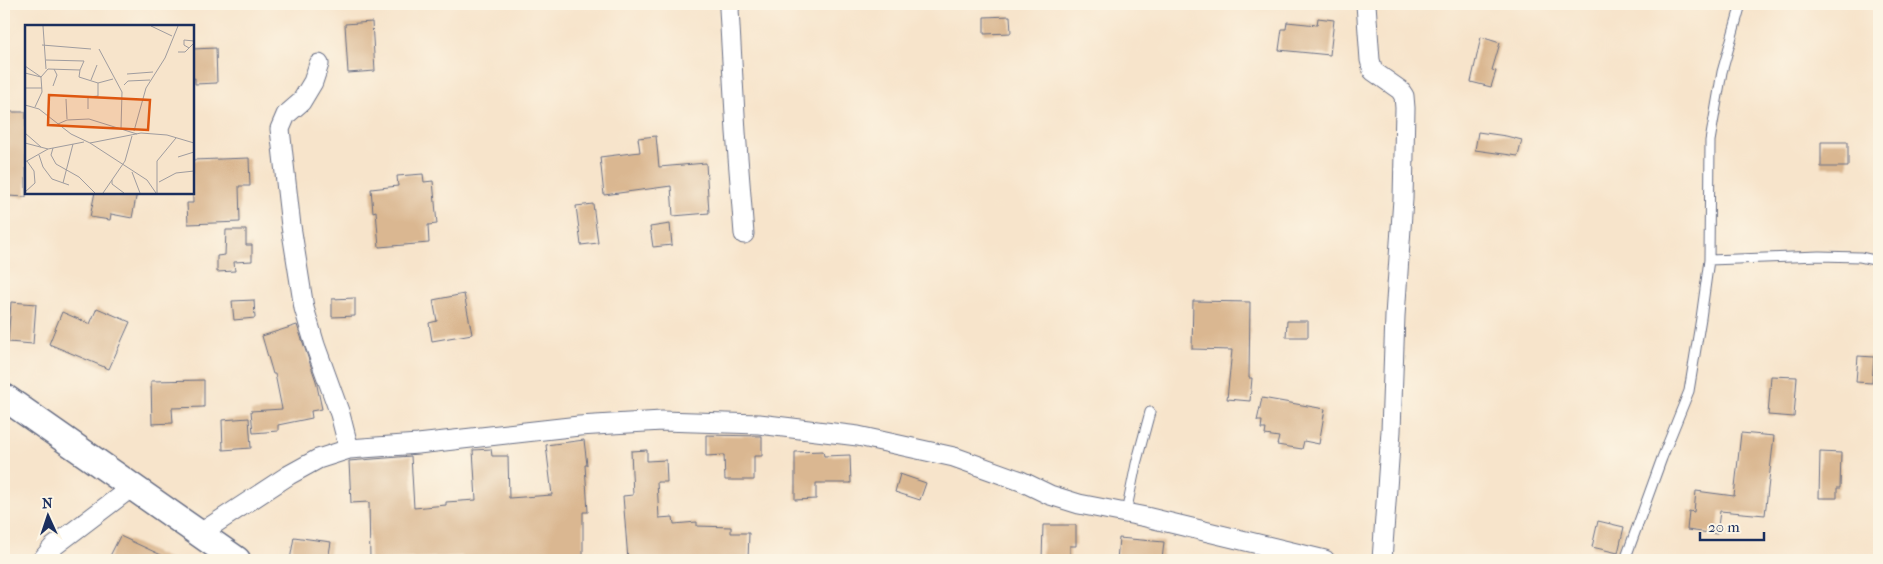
<svg xmlns="http://www.w3.org/2000/svg" width="1883" height="564" viewBox="0 0 1883 564" font-family="'IM FELL French Canon',serif">
  <style>
    .building { fill: #dab791 }
    .lines { fill: none; stroke-linecap: round; stroke-linejoin: round }
    .lane-casing { stroke: #686e84; stroke-width: 11 }
    .street-casing { stroke: #686e84; stroke-width: 21 }
    .secondary-casing { stroke: #686e84; stroke-width: 29 }
    .lane { stroke: #fff; stroke-width: 9 }
    .street { stroke: #fff; stroke-width: 19 }
    .secondary { stroke: #fff; stroke-width: 26 }
    .inset-road { fill: none; stroke: #9f9c9f; stroke-width: 1 }
    .view { fill: #de5710; fill-opacity: 0.15; stroke: #de5710; stroke-width: 2.5 }
    .inset-edge { fill: none; stroke: #1b2f5e; stroke-width: 2.5 }
  </style>
  <rect width="100%" height="100%" fill="#fcf5e5"/>
  <filter id="ink" filterUnits="userSpaceOnUse"><feTurbulence type="fractalNoise" baseFrequency=".02" numOctaves="2"/><feDisplacementMap in="SourceGraphic" scale="10" xChannelSelector="R" yChannelSelector="G"/><feConvolveMatrix kernelMatrix="1 2 1 2 8 2 1 2 1" color-interpolation-filters="sRGB"/></filter>
  <filter id="wash" filterUnits="userSpaceOnUse"><feTurbulence type="fractalNoise" baseFrequency=".0096" numOctaves="4" result="noise"/><feDisplacementMap in="SourceGraphic" scale="20" xChannelSelector="R" yChannelSelector="G"/><feGaussianBlur stdDeviation="1.12" result="paint"/><feColorMatrix in="noise" values="0 0 0 0 0 0 0 0 0 0 0 0 0 0 0 0 0 1.4 0 .05"/><feComposite in="paint" operator="in"/></filter>
  <g filter="url(#wash)">
    <rect width="100%" height="100%" fill="#f7e4cb"/>
    <g id="blocks">
      <!-- building -->
      <path class="building" d="M1010 16 1011 33 984 34V17Z
        M1318 18 1334 20 1330 55 1279 50 1282 29H1286L1287 22 1317 25Z
        M372 22 375 71 348 73 345 24Z
        M1481 37 1500 43 1492 70 1496 71 1491 87 1471 82Z
        M216 48 217 83 195 84V78L192 79V49Z
        M4 112H26V197L8 196V190L4 189 7 138H4Z
        M1478 132 1506 136 1522 140 1518 156 1475 150Z
        M656 136 659 167 706 163 709 213 673 216 671 186 604 195 600 157 640 152 638 138Z
        M1821 142H1848V167H1821Z
        M249 158 250 186H239L240 222 188 224 187 203H193L192 160Z
        M423 174 424 182 433 181 437 224 428 225 429 243 379 247 376 211 373 212 371 189 398 186 397 176Z
        M95 192H137L132 218 111 214 110 220 90 217Z
        M593 204 598 243 581 245 576 206Z
        M670 224 672 245 653 247 650 227Z
        M226 230H246V245H252V261L234 262 235 271 217 272V256L225 255Z
        M464 294 472 334 432 341 429 323 437 321 433 300Z
        M355 298V316L332 317V299Z
        M254 300 255 318 234 320 232 301Z
        M1193 301 1250 302 1249 378H1252L1250 401 1227 399 1232 350 1192 349Z
        M11 302 36 304 33 344 8 342Z
        M97 308 130 322 109 369 49 344 62 312 90 324Z
        M1287 321H1308V337H1286Z
        M297 325 316 381 322 409 311 411 312 418 278 425V431L253 433 251 411 282 409 275 374H273L262 336Z
        M1858 356 1874 357 1872 383 1856 382Z
        M1771 376 1797 377 1794 417 1768 415Z
        M204 380V407L172 408 173 423 152 424 151 381Z
        M1262 398 1325 409 1319 444 1304 441 1302 449 1277 445 1279 437 1265 435 1266 429H1261L1262 421H1257Z
        M249 418 251 448 223 450 222 420Z
        M1741 433 1774 436 1765 515 1720 511 1717 534 1687 530 1689 511 1694 512 1696 491 1734 496Z
        M706 435 762 436V456H754V480H725L724 455 706 456Z
        M584 440 587 465H585L588 512H583V560H463L462 556 370 560 369 502 351 503 349 461 411 456 414 508 446 505V502L476 500 473 450 491 449 492 456H508L509 498 552 495 546 445Z
        M647 450V461L666 460 667 482H657L659 518 673 517 674 524 697 522V526L731 527V533H749L748 560H628L623 496 633 495 631 451Z
        M823 451 824 456 850 455 851 483H816V499L795 500V452Z
        M1820 452 1841 453 1840 488H1837V498H1819Z
        M900 474 926 483 920 500 895 492Z
        M1598 521 1624 527 1618 553 1592 547Z
        M1043 525H1076V546H1070V560H1042Z
        M120 536 172 560H108Z
        M294 537 331 542 328 560H290Z
        M1119 538 1164 542 1162 560H1117Z"/>
    </g>
  </g>
  <g filter="url(#ink)">
    <use href="#blocks" fill-opacity="0" stroke="#686e84" stroke-width="1"/>
    <g class="lines">
      <defs>
        <path id="lane" d="M1709 260 1819 256 1860 257 1879 261
          M1126 513 1136 464 1150 412
          M1625 560 1662 458 1689 391 1701 318 1709 260 1710 141 1722 72 1741 4"/>
        <path id="street" d="M731 4 729 9 736 132 744 234
          M1366 4 1370 60 1373 71 1400 90 1404 96 1405 108 1403 199 1395 316 1391 431 1382 560
          M319 64 313 82 301 102 286 115 280 129 291 226 304 308 315 345 340 414 349 449
          M199 534 289 475 318 459 349 449 418 444 579 426 662 421 759 424 858 436 954 457 1021 481 1050 495 1079 504 1146 517 1325 560
          M42 560 53 547 132 487"/>
        <path id="secondary" d="M4 397 237 560"/>
      </defs>
      <!-- lane casing -->
      <use href="#lane" class="lane-casing"/>
      <!-- street casing -->
      <use href="#street" class="street-casing"/>
      <!-- secondary casing -->
      <use href="#secondary" class="secondary-casing"/>
      <!-- lane -->
      <use href="#lane" class="lane"/>
      <!-- street -->
      <use href="#street" class="street"/>
      <!-- secondary -->
      <use href="#secondary" class="secondary"/>
    </g>
  </g>
  <!-- overview -->
  <g transform="translate(25 25)">
    <rect width="169" height="169" fill="#f7e4cb"/>
    <path class="inset-road" d="M18 1 21 44M126 1 147 11M17 20 66 24M164 23 159 20V15L169 16M74 24 97 67 96 104M153 27H160L169 18M0 41 16 52 17 67 10 82M55 45 54 52 73 58 88 54M0 48 16 52 23 44 55 45 59 36 21 35M102 49 128 47M66 55 72 40M99 60 103 56 125 55M28 61 32 50 29 44M0 63H17M41 74 42 94M0 80 14 84 46 109 65 118 116 108 142 110 169 118M63 84V72L73 71V58M33 99 42 95 64 94 112 109M109 106 121 63 140 33 153 1M0 108 16 122M0 118 23 124M65 118 122 155 131 168M28 123 26 130 31 139 54 152 70 168M14 130 18 142 27 154 44 160M153 132 169 127M0 137 23 124 59 117M107 147 115 168M87 155V159L99 168M134 157 151 148 169 146M38 158 48 119M0 167 10 158 9 146 2 136M78 168 100 136 107 111M132 168V136L151 113"/>
    <path class="view" d="M24 70 125 75 123 105 23 100Z"/>
    <rect width="169" height="169" class="inset-edge"/>
  </g>
  <!-- margin -->
  <rect width="1883" height="564" fill="none" stroke="#fcf5e5" stroke-width="20"/>
  <!-- north arrow -->
  <g transform="translate(48 516) rotate(357)" stroke="#fcf5e5" stroke-width="4" paint-order="stroke">
  <path d="M0-4L9 19L0 12L-9 19Z" fill="#1b2f5e"/>
  <text y="-8" font-size="14" font-weight="bold" text-anchor="middle" fill="#1b2f5e">N</text>
  </g>
  <!-- scale -->
  <path d="M1700 532v8h64v-8" fill="none" stroke="#1b2f5e" stroke-width="2.5"/>
  <text x="1708" y="532" font-size="15" fill="#1b2f5e" stroke="#fcf5e5" stroke-width="4" paint-order="stroke">20 m</text>
</svg>
